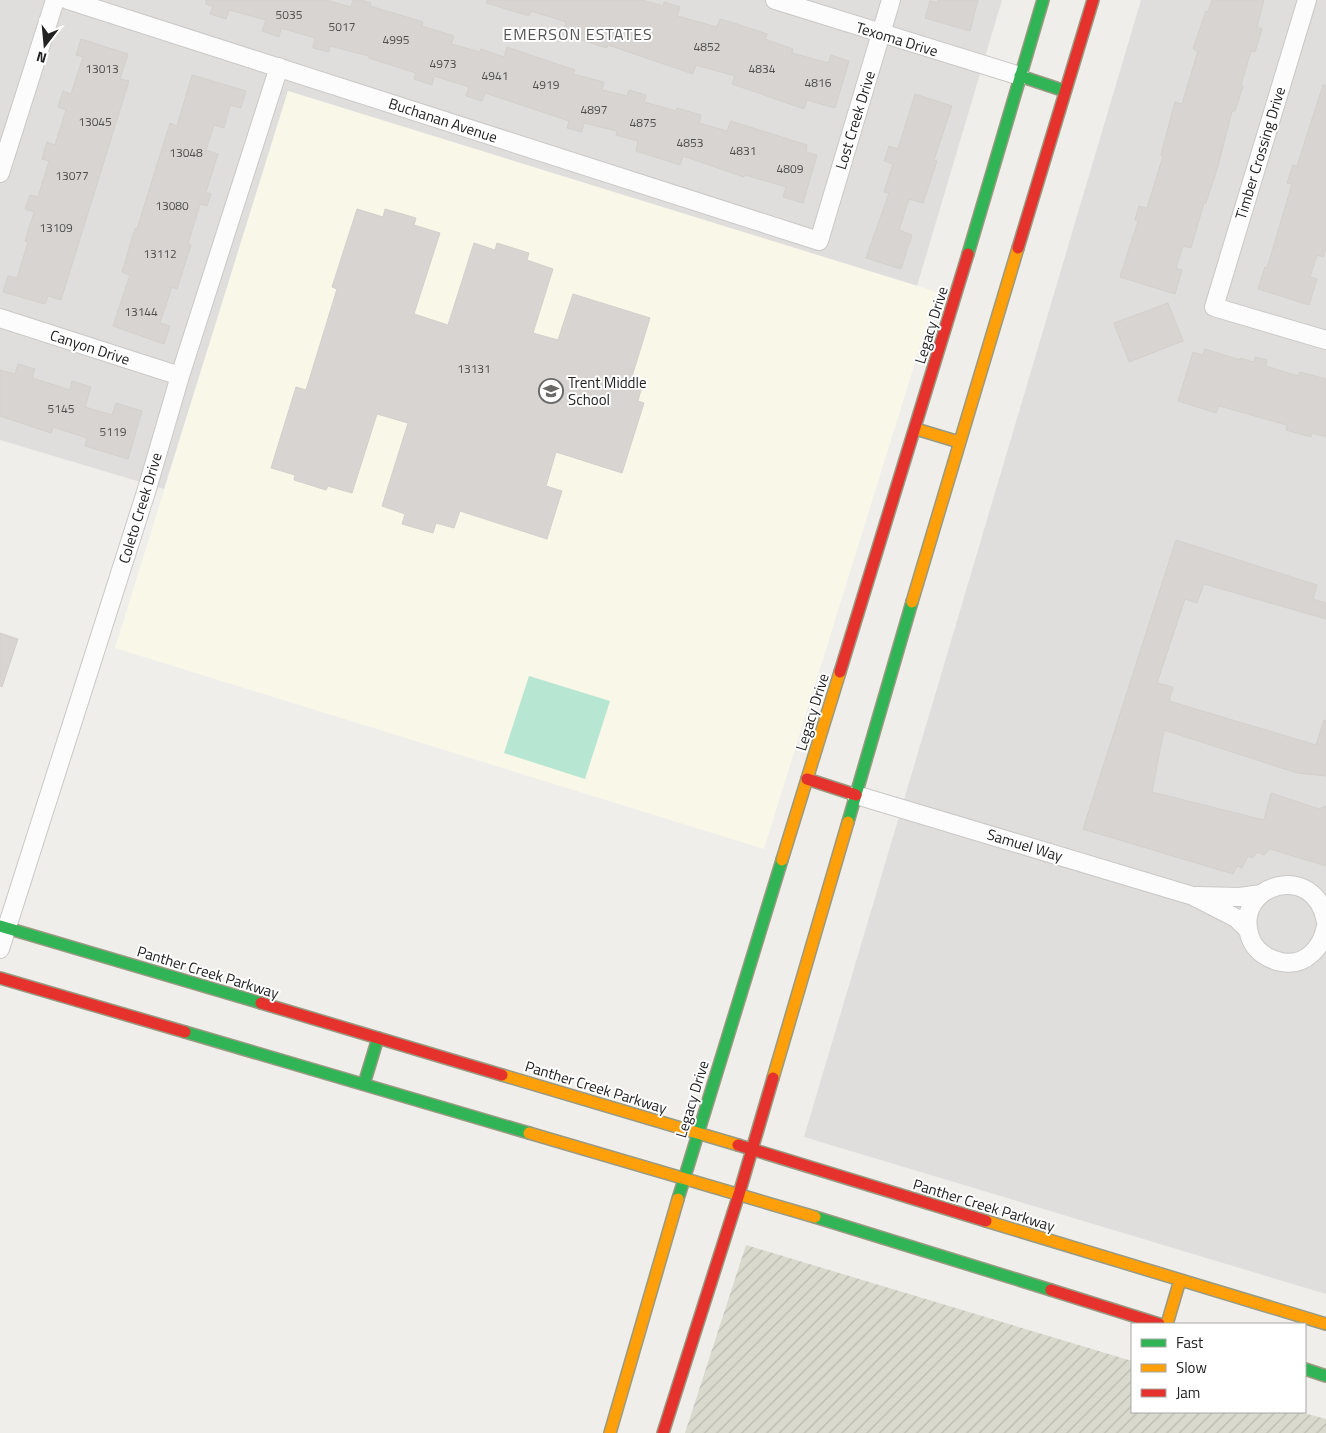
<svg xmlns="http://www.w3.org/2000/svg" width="1326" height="1433" viewBox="0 0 1326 1433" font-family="'Titillium Web',sans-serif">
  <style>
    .residential { fill: #dfdedc }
    .education { fill: #f8f7e8 }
    .construction { fill: url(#construction-furrows) }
    .pitch { fill: #b7e6d2 }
    .parking { fill: #e0dfde }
    .building { fill: #d7d4d2; stroke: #d3d0cc }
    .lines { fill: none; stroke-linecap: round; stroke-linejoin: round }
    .street-casing { stroke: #c9c8c7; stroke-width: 20 }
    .fast-casing { stroke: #999a82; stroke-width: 14 }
    .slow-casing { stroke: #999a82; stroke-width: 14 }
    .jam-casing { stroke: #999a82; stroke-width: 14 }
    .street { stroke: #fdfcfc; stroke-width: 18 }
    .fast { stroke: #30b455; stroke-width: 11 }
    .slow { stroke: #ff9f0a; stroke-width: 11 }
    .jam { stroke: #e5322d; stroke-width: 11 }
    .labels { text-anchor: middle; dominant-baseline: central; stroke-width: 4; stroke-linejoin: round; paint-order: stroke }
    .number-label { font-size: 12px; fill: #4f4e4e }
    .street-label { font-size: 15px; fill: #222; stroke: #fff }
    .poi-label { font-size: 15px; fill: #222; stroke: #fff; text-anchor: start }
    .neighbourhood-label { font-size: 16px; letter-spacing: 1px; fill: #555; stroke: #fff }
  </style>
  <defs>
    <pattern id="construction-furrows" width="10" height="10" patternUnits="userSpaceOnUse" patternTransform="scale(1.25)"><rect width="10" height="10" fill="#d9d9cd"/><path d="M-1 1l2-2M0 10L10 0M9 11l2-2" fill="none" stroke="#babab0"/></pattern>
  </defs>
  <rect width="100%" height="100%" fill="#f0eeeb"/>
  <!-- residential -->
  <path class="residential" d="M0 0H1002L917 286 288 91 164 489 0 440Z
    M1141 0H1326V1294L804 1137Z"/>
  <!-- education -->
  <path class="education" d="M288 91 937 292 764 849 115 648Z"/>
  <!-- construction -->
  <path class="construction" d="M746 1245 1132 1361V1412H1300L1326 1419V1433H685Z"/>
  <!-- pitch -->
  <path class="pitch" d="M529 676 610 701 585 779 504 753Z"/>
  <!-- parking -->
  <path class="parking" d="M1204 584 1326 619V713L1316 744 1169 701 1173 687 1157 683 1185 599Z"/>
  <!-- building -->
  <path class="building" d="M206 0H326L351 7 353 0H361L371 3 370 6 423 22 422 26 454 36 451 44 480 52 481 49 504 57 507 47 575 70 573 74 604 82 602 90 627 96 629 90 646 95 644 102 676 111 677 108 701 115 699 123 727 131 731 121 807 145 806 152 817 155 803 203 783 197 786 187 745 175 744 177 683 156 680 165 636 151 638 141 616 135 617 131 584 123 582 132 567 128 569 121 485 93 482 101 466 96 469 87 434 76 432 85 414 79 416 73 369 58V56L330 46 329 52 313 48 315 38 281 28 279 37 262 31 266 20 229 10 226 19 210 14 213 6 206 4Z
    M487 0H642L663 6 664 2 680 7 677 16 717 27 720 19 737 24 767 34 765 39 793 49 792 53 828 63 831 55 849 61 835 108 807 100 804 109 732 84 735 76 696 65 693 74 608 45 607 48 562 34 566 22 531 11 529 16 486 3Z
    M938 0H978L970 31 925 18 930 1 937 3Z
    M1212 0H1264L1257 27 1262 29 1255 52 1251 51 1241 85 1243 86 1235 111H1232L1218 166 1206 203H1204L1191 248 1183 246 1176 268 1182 270 1175 294 1120 277 1138 221 1135 220 1139 206 1147 208 1163 156 1161 155 1175 102 1182 104 1198 51 1193 49 1206 11 1208 12Z
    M81 39 128 54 120 79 129 81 61 300 48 296 45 304 3 292 8 276 17 278 28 242 25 241 34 212 25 209 30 195 38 197 49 161 42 159 47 142 55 145 66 110 58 107 63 91 71 94 83 57 76 55Z
    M192 75 246 91 241 108 230 105 224 128 214 125 206 150 218 154 206 192 211 194 207 206 200 204 188 244 191 245 177 289 172 287 160 323 170 326 164 344 113 326 130 275 122 272 135 228 137 229 170 123 177 126Z
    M1323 85H1326V248L1323 257 1317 255 1310 277 1317 279 1309 305 1258 289 1265 267 1267 268 1292 184 1287 183 1293 165 1297 166Z
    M915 94 952 106 934 160 937 161 923 203 909 199 899 230 912 235 901 269 866 258 889 193 884 192 893 164 884 161 889 146 898 149Z
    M357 209 383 217 385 209 416 218 414 225 440 233 414 314 448 325 474 243 495 250 497 243 529 253 527 260 553 269 533 333 558 340 573 294 650 318 630 383 642 386 638 401 644 403 622 473 556 452 546 486 562 491 547 539 460 511 454 528 436 523 433 533 402 524 405 514 382 506 408 423 377 414 352 493 328 486 326 490 294 480 295 475 271 468 296 387 306 390 337 289 332 287Z
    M1168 303 1183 341 1129 362 1114 323Z
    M1205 349 1240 360V358L1254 362 1255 357 1267 360 1266 366 1298 376 1300 372 1326 379V437L1312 433 1311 437 1286 430 1287 425 1219 406 1216 413 1178 401 1193 352 1203 355Z
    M18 364 35 369 32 378 70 390 72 381 91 387 85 407 112 415 116 403 142 411 128 459 85 446 87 438 53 427 51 433 0 416V370L15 374Z
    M1176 540 1317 585 1313 599 1326 603V619L1204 584 1197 603 1185 599 1157 683 1173 687 1169 701 1316 745 1324 720 1326 721V776L1297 773 1164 730 1152 792 1264 820 1271 793 1319 809 1326 806V866L1270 849 1264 855 1257 852 1253 858 1248 856 1242 868 1237 866 1233 874 1083 829Z
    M0 633 18 639 2 687 0 686Z"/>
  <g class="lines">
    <defs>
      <path id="street" d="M68 0 819 241 891 0
        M775 0 1020 76
        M1307 0 1214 307 1326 340
        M0 173 55 0
        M0 318 180 376
        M856 795 1193 896 1236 918 1248 930
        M1196 896 1240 897 1261 894
        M1326 922C1315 859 1232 885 1250 937 1255 951 1267 959 1281 962 1305 967 1322 948 1326 926
        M0 949 147 489 180 376 279 67"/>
      <path id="fast" d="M1020 76 1065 91
        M968 254 1043 0
        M848 822 912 602
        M0 926 261 1003
        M185 1032 529 1133
        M364 1084 378 1038
        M678 1199 782 860
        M815 1217 1051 1290
        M1305 1369 1326 1376"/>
      <path id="slow" d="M916 429 959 442
        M912 602 1018 248
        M782 860 840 672
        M502 1075 738 1145
        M773 1078 848 822
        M529 1133 815 1217
        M986 1221 1326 1324
        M1167 1324 1180 1280
        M610 1433 678 1199"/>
      <path id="jam" d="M1018 248 1093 0
        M840 672 968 254
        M807 779 856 795
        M0 978 185 1032
        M261 1003 502 1075
        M738 1145 986 1221
        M1051 1290 1159 1324
        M663 1433 739 1194 773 1078"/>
    </defs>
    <!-- street casing -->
    <use href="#street" class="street-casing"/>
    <!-- fast casing -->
    <use href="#fast" class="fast-casing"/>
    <!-- slow casing -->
    <use href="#slow" class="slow-casing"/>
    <!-- jam casing -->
    <use href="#jam" class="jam-casing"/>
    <!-- street -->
    <use href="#street" class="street"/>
    <!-- fast -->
    <use href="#fast" class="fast"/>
    <!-- slow -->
    <use href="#slow" class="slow"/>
    <!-- jam -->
    <use href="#jam" class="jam"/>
  </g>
  <!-- icons -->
  <defs>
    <symbol id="school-ring" viewBox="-11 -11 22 22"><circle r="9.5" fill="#fff" stroke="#6a6968" stroke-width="1.5"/><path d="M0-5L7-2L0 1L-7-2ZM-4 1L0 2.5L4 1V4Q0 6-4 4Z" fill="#6a6968"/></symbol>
  </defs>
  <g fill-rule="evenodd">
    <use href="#school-ring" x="537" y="377" width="28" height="28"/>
  </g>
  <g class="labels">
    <!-- number labels -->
    <g class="number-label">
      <text x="289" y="14">5035</text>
      <text x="342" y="26">5017</text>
      <text x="396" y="39">4995</text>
      <text x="707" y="46">4852</text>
      <text x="443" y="63">4973</text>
      <text x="102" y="68">13013</text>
      <text x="762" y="68">4834</text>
      <text x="495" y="75">4941</text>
      <text x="818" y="82">4816</text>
      <text x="546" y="84">4919</text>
      <text x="594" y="109">4897</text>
      <text x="95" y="121">13045</text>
      <text x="643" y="122">4875</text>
      <text x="690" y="142">4853</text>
      <text x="743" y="150">4831</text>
      <text x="186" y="152">13048</text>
      <text x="790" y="168">4809</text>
      <text x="72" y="175">13077</text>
      <text x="172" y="205">13080</text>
      <text x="56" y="227">13109</text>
      <text x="160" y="253">13112</text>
      <text x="141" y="311">13144</text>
      <text x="474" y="368">13131</text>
      <text x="61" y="408">5145</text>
      <text x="113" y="431">5119</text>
    </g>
    <!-- street labels -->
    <g class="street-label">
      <text transform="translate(897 39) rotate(17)">Texoma Drive</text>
      <text transform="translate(443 120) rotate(18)">Buchanan Avenue</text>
      <text transform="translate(855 120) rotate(-73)">Lost Creek Drive</text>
      <text transform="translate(1260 153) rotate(-73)">Timber Crossing Drive</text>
      <text transform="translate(931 325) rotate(-73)">Legacy Drive</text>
      <text transform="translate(90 347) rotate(18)">Canyon Drive</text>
      <text transform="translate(140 508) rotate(-73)">Coleto Creek Drive</text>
      <text transform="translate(812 712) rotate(-73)">Legacy Drive</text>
      <text transform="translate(1025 845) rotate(17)">Samuel Way</text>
      <text transform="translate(208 972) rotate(17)">Panther Creek Parkway</text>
      <text transform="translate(596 1087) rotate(17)">Panther Creek Parkway</text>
      <text transform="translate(692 1099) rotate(-73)">Legacy Drive</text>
      <text transform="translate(984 1205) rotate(17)">Panther Creek Parkway</text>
    </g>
    <!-- poi labels -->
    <g class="poi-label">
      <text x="568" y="382">Trent Middle<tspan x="568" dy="17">School</tspan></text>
    </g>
    <!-- neighbourhood labels -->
    <g class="neighbourhood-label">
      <text x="578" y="34">EMERSON ESTATES</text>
    </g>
  </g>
  <!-- legend -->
  <rect x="1131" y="1323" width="175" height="90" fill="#ffffff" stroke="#a7a7a7"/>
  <rect x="1141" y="1339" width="25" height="8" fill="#30b455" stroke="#a7a7a7"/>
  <text x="1176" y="1348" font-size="15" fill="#222222">Fast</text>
  <rect x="1141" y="1364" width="25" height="8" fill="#ff9f0a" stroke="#a7a7a7"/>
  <text x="1176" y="1373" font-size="15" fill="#222222">Slow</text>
  <rect x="1141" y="1389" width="25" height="8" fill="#e5322d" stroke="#a7a7a7"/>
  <text x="1176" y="1398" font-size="15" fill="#222222">Jam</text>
  <!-- north arrow -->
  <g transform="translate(45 45) rotate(196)" stroke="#ffffff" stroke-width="4" paint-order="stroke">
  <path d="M0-4L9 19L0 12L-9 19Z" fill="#222222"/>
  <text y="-8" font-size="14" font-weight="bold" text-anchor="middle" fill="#222222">N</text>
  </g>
</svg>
